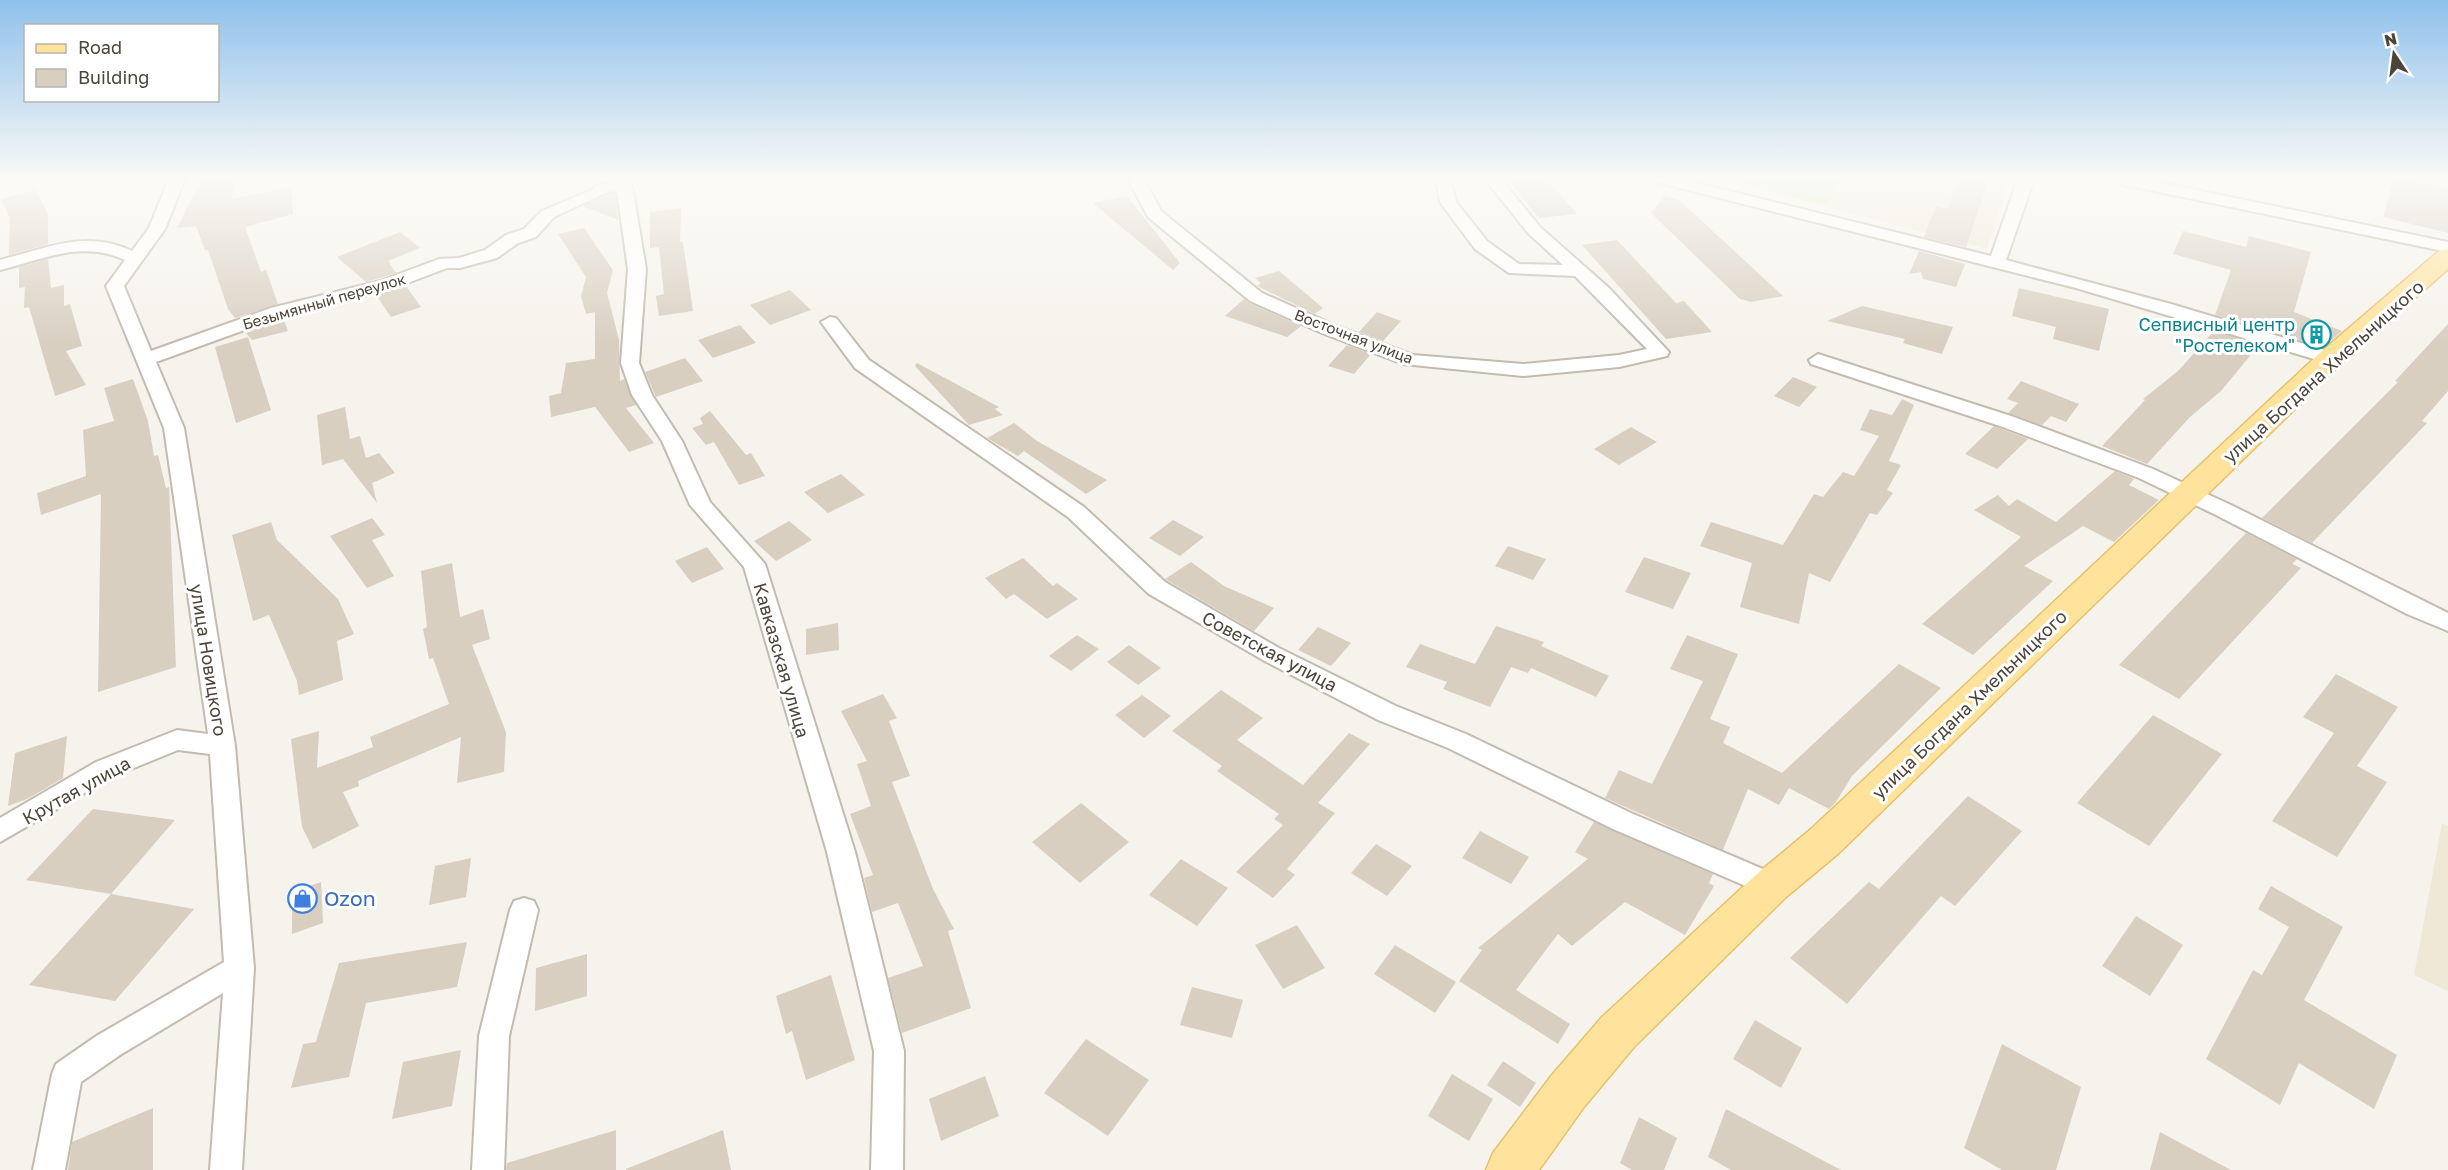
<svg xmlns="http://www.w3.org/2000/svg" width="2448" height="1170" viewBox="0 0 2448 1170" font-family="'Golos Text',sans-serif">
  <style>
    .education { fill: #efe8d6 }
    .green { fill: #d2eab5 }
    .building { fill: #d8cfc1 }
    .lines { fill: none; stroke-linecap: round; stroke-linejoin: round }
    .street-casing { stroke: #c2bbae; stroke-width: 4 }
    .primary-casing { stroke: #e6c16a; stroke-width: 3 }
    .street { fill: #fff; fill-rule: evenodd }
    .primary { fill: #ffe39c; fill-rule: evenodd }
    .labels { text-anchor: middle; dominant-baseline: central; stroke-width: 6; stroke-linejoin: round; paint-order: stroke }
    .far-street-label { font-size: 15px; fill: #4b4439; stroke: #fff }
    .culture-label { font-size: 18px; fill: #0d838f; stroke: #fff; text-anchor: end }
    .street-label { font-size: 18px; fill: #4b4439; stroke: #fff }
    .near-shop-label { font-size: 21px; fill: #366cbe; stroke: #fff; text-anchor: start }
  </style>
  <rect width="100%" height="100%" fill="#f6f3ec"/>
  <!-- education -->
  <path class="education" d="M1719 179H2009L1987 249Z
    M2442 823 2448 826V991L2414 975Z"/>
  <!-- green -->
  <path class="green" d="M1737 179H1829L1841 182 1827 205 1735 182Z"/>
  <!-- building -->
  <path class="building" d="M201 179H237L231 199 291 187 293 214 245 227 261 272 266 270 278 304 235 318 228 309 208 250H205L196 226 177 228Z
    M1507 179H1547L1577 214 1539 218Z
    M1959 179H1989L1966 247 1924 237 1936 206 1947 209Z
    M2394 179H2410L2448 188V233L2383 217Z
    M36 190 48 215V244L9 255 10 218 1 199Z
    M615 193 618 220 583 206 609 194Z
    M1127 196 1180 263 1173 270 1093 203Z
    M1665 196 1679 200 1783 296 1751 302 1740 299 1651 213Z
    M681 208 680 242H683L693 311 659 316 656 296 664 294 659 247 650 248V212Z
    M584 228 613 270 607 293 619 340 620 381 624 379 636 405 626 408 654 443 629 452 595 407 551 417 549 396 561 393 566 363 595 359V312L586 314 581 296 586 277 558 234Z
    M2183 231 2246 247 2249 236 2311 252 2294 312 2342 331 2323 347 2215 315 2231 270 2173 254Z
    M400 232 420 248 388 261 396 273 366 282 337 257Z
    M1617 240 1676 303 1684 301 1712 332 1666 339 1582 245Z
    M1919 251 1965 264 1956 287 1923 279 1921 272 1909 274Z
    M48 259 51 288 64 285V306L70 304 82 346 66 351 86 385 55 396 29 307 24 308 25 287 19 288V267Z
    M1279 271 1323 308 1315 314 1257 286 1261 283 1255 278Z
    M406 286 421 307 391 317 376 295Z
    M2019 288 2109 309 2099 351 2053 339 2056 327 2012 316Z
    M790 290 811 310 770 325 750 305Z
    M1244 299 1249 303 1301 326 1287 337 1225 316Z
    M1862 306 1953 327 1942 354 1903 343 1905 339 1827 321Z
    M1377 312 1401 321 1383 341 1359 332Z
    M283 318 288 331 252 340 245 332Z
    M2448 324V391L2422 421 2427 423 2388 464 2312 543 2262 518 2398 382 2395 381Z
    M740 325 756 343 713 358 698 340Z
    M2214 331 2259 345 2221 391 2190 417 2147 464 2102 446 2145 400 2143 399 2178 371Z
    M248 337 271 410 236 423 215 347Z
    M1347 345 1371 354 1354 374 1328 366Z
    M685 358 703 381 656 397 645 372Z
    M917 363 999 407 995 409 1003 415 969 425 915 366Z
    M1793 377 1817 387 1799 407 1774 396Z
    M133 379 148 421 154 456 158 455 166 488 169 487 176 667 98 692 101 494 41 515 37 493 86 476 83 430 114 421 104 388Z
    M2021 381 2079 404 2066 422 2051 416 2042 425 2008 413 2018 403 2007 399Z
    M1902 399 1914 405 1889 461 1901 465 1887 490 1893 493 1877 515 1870 513 1830 582 1809 573 1799 624 1740 607 1752 563 1700 546 1711 522 1783 545 1814 494 1823 497 1843 472 1854 476 1879 436 1860 430 1870 409 1892 415Z
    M345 407 350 439 360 436 366 458 379 453 395 473 372 483 377 503 343 459 322 465 317 415Z
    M710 411 746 455 751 453 765 476 739 485 714 442 706 445 692 428 703 424 700 418Z
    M1014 423 1037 441 1107 480 1086 494 1024 451 1018 456 987 438Z
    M1994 426 2028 439 1997 469 1965 454Z
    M1631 427 1657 442 1619 465 1594 449Z
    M2115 471 2134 479 2129 485 2159 500 2114 542 2083 526 2024 566 2053 581 1973 655 1922 624 2021 537 1974 510 1998 495 2009 506 2017 499 2056 522Z
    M841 474 865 495 828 513 804 492Z
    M372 518 385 535 372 540 394 576 367 588 330 536Z
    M1173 520 1204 537 1180 556 1149 538Z
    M789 521 812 540 776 561 754 541Z
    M271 522 277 540 338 599 354 634 337 641 343 680 299 695 297 681 269 615 253 621 232 535Z
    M2246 533 2297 559 2292 564 2301 568 2179 699 2119 665Z
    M1508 546 1546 559 1533 580 1495 566Z
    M707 547 724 569 692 583 675 561Z
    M1644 557 1691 573 1673 609 1625 592Z
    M1023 558 1053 586 1057 583 1078 599 1047 619 1014 594 1006 599 985 578Z
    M1191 562 1224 586 1274 608 1254 631 1165 579Z
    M452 563 460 617 483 609 490 639 472 645 506 732 504 772 457 783 461 737 358 781 359 786 343 792 359 826 313 849 302 827 291 739 319 731 317 768 373 747 370 737 449 704 433 658 429 659 423 629 427 627 421 571Z
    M838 623 839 650 806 655V629Z
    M1496 626 1544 642 1541 646 1609 676 1596 697 1531 668 1528 673 1511 667 1490 707 1443 689 1447 682 1406 667 1420 644 1475 664Z
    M1318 627 1351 643 1331 666 1298 650Z
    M1077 635 1099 649 1071 671 1049 656Z
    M1687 635 1738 654 1710 719 1730 727 1723 743 1782 773 1899 664 1941 688 1852 776 1836 802 1829 809 1789 788 1779 805 1748 789 1723 850 1605 798 1619 770 1652 784 1703 681 1670 669Z
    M1129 645 1161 668 1138 685 1107 662Z
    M2336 674 2398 707 2357 766 2387 782 2337 857 2272 821 2334 733 2303 717Z
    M1221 690 1263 718 1237 740 1303 785 1349 733 1370 744 1318 803 1335 813 1287 869 1295 875 1273 898 1236 872 1283 825 1274 819 1279 814 1217 771 1222 766 1172 731Z
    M883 694 897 718 889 721 910 776 892 782 933 889 954 929 948 931 971 1008 902 1033 888 978 923 966 898 903 872 912 864 878 873 875 850 814 871 806 857 764 867 761 841 711Z
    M1142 695 1171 716 1144 738 1115 715Z
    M2153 715 2222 754 2149 846 2077 803Z
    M67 736 63 778 27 799 8 806 15 753Z
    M1968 796 2022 831 1955 906 1941 896 1847 1004 1790 958 1869 882 1879 889Z
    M1081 803 1129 842 1080 883 1032 842Z
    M93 809 175 820 111 894 26 880Z
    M1594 822 1713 874 1709 883 1714 886 1685 935 1625 902 1572 946 1558 934 1516 990 1570 1024 1558 1044 1459 981 1482 950 1478 948 1588 859 1575 852Z
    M1480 831 1529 857 1511 884 1462 858Z
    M1376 844 1412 866 1387 896 1351 873Z
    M471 858 466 897 429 905 435 866Z
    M1181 859 1228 888 1197 926 1149 895Z
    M321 882 323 923 292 934V892Z
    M2271 886 2343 927 2304 1000 2397 1055 2374 1109 2299 1063 2280 1105 2206 1059 2253 970 2262 975 2289 927 2258 909Z
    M111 894 194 909 115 1001 29 985Z
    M2136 916 2183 945 2150 996 2102 966Z
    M1297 925 1325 968 1283 989 1255 945Z
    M467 942 457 987 366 1003 349 1077 291 1088 303 1044 316 1042 339 963Z
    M1395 945 1456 982 1435 1013 1374 974Z
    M587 954V996L535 1011 536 968Z
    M831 975 855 1060 806 1080 792 1031 786 1034 776 996Z
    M1192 987 1243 1000 1232 1038 1180 1025Z
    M1755 1020 1802 1048 1781 1088 1733 1059Z
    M1086 1039 1149 1080 1108 1136 1044 1093Z
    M2002 1044 2081 1087 2056 1170H2002L1964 1148Z
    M461 1050 452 1106 392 1119 403 1062Z
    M1503 1061 1536 1083 1520 1107 1487 1085Z
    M1452 1074 1493 1099 1469 1141 1428 1116Z
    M985 1076 999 1116 941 1141 929 1099Z
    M153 1108V1170H68L72 1142Z
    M1726 1109 1841 1170H1731L1708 1157Z
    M1639 1117 1677 1138 1664 1170H1632L1620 1163Z
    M616 1130V1170H506L507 1163Z
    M723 1130 731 1170H626V1169Z
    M2160 1132 2231 1170H2150Z"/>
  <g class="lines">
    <defs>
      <path id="street" d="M169 179H185L165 229 124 286 151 351 271 308 380 281 439 259 459 258 485 250 506 235 524 229 542 211 594 189 596 185 616 182 615 179H631L646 269 639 363 652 395 682 441 710 502 765 564 855 852 904 1051 903 1170H871L874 1051 827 852 744 567 690 505 662 441 632 395 621 363 628 269 617 191 608 192 554 217 536 237 518 243 497 258 460 268H447L392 289 283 316 156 362 184 428 235 746 254 968 242 1170H210L223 993 120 1055 81 1082 65 1170H33L52 1074 56 1064 98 1035 224 962 210 754 178 750 114 776 0 842V818L96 762 177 730 208 734 164 428 106 286 125 260C82 240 44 259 0 270V260C46 248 87 229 132 251L149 228Z
        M1128 179H1144L1161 211 1262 293 1334 325 1413 355 1523 364 1619 355 1647 349 1575 276 1509 273 1475 249 1440 202 1436 180 1451 179 1456 202 1487 241 1519 264 1563 265 1528 233 1485 179H1501L1540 227 1609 288 1669 352 1667 356 1619 367 1523 376 1403 364 1322 333 1250 301 1148 217Z
        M1654 179H1681L1991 256 2018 179H2034L2006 260 2171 304 2338 354 2340 358 2331 364 2324 362 2076 288 1656 182Z
        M2112 179H2143L2448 242V252L2120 184Z
        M830 317 836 318 869 360 1084 507 1165 582 1279 648 1396 706 1466 734 1631 813 1782 877 1786 885 1782 893 1772 897 1762 893 1613 829 1448 748 1378 720 1263 660 1149 594 1068 517 855 368 821 322Z
        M1818 354 2014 417 2153 469 2231 505 2448 613V631L2407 614 2216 515 2139 478 2000 426 1811 364 1809 360Z
        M524 898 534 901 538 910 509 1036 504 1170H472L479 1036 510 910 514 901Z"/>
      <path id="primary" d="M2448 249V269L2341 364 1839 853 1786 897 1634 1047 1584 1107 1539 1170H1486L1493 1153 1552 1075 1602 1017 1758 873 1811 829 2321 352 2439 251Z"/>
    </defs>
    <!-- street casing -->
    <use href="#street" class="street-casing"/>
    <!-- primary casing -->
    <use href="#primary" class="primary-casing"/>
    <!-- street -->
    <use href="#street" class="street"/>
    <!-- primary -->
    <use href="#primary" class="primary"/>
  </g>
  <!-- sky -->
  <linearGradient id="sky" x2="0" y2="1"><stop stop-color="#8fc1ec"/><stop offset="0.52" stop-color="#fbfaf6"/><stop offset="1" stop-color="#fbfaf6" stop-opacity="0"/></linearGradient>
  <rect width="2448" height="343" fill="url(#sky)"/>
  <!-- icons -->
  <defs>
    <symbol id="building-ring" viewBox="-11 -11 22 22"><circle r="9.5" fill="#fff" stroke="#0f9aa8" stroke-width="1.5"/><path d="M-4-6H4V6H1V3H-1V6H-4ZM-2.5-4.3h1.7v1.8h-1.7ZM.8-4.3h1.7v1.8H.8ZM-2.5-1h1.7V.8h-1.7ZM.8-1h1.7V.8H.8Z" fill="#0f9aa8"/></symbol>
    <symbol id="shop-ring" viewBox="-11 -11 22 22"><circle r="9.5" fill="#fff" stroke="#3f7fe0" stroke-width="1.5"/><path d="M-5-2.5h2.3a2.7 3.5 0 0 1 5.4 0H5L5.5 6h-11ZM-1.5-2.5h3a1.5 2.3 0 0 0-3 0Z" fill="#3f7fe0"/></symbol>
  </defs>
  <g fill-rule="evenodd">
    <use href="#building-ring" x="2300" y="318" width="33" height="33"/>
    <use href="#shop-ring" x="286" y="882" width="33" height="33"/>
  </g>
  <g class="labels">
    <!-- far-street labels -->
    <g class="far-street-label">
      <text transform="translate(324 301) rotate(-16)">Безымянный переулок</text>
      <text transform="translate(1354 336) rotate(21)">Восточная улица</text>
    </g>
    <!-- culture labels -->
    <g class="culture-label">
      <text x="2295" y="324">Сепвисный центр<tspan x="2295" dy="21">"Ростелеком"</tspan></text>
    </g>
    <!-- street labels -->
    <g class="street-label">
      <text transform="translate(2323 371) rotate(-42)">улица Богдана Хмельницкого</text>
      <text transform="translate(1270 651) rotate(28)">Советская улица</text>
      <text transform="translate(209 660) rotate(81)">улица Новицкого</text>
      <text transform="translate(782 660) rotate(74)">Кавказская улица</text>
      <text transform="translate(1969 704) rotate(-44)">улица Богдана Хмельницкого</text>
      <text transform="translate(76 790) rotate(-29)">Крутая улица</text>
    </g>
    <!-- near-shop labels -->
    <g class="near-shop-label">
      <text x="324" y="898">Ozon</text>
    </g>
  </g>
  <!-- legend -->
  <rect x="24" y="24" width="195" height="78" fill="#ffffff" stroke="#b7b4b0" stroke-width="1.5"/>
  <rect x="36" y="44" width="30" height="9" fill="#ffe39c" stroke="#b7b4b0" stroke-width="1.5"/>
  <text x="78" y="54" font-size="18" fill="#4b4439">Road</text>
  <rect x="36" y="69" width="30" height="18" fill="#d8cfc1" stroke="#b7b4b0" stroke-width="1.5"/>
  <text x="78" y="84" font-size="18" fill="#4b4439">Building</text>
  <!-- north arrow -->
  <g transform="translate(2394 54) rotate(347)" stroke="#ffffff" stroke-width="4.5" paint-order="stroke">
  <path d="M0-4.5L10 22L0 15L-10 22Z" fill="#4b4439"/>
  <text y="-9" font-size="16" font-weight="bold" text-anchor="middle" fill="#4b4439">N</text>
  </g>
</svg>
